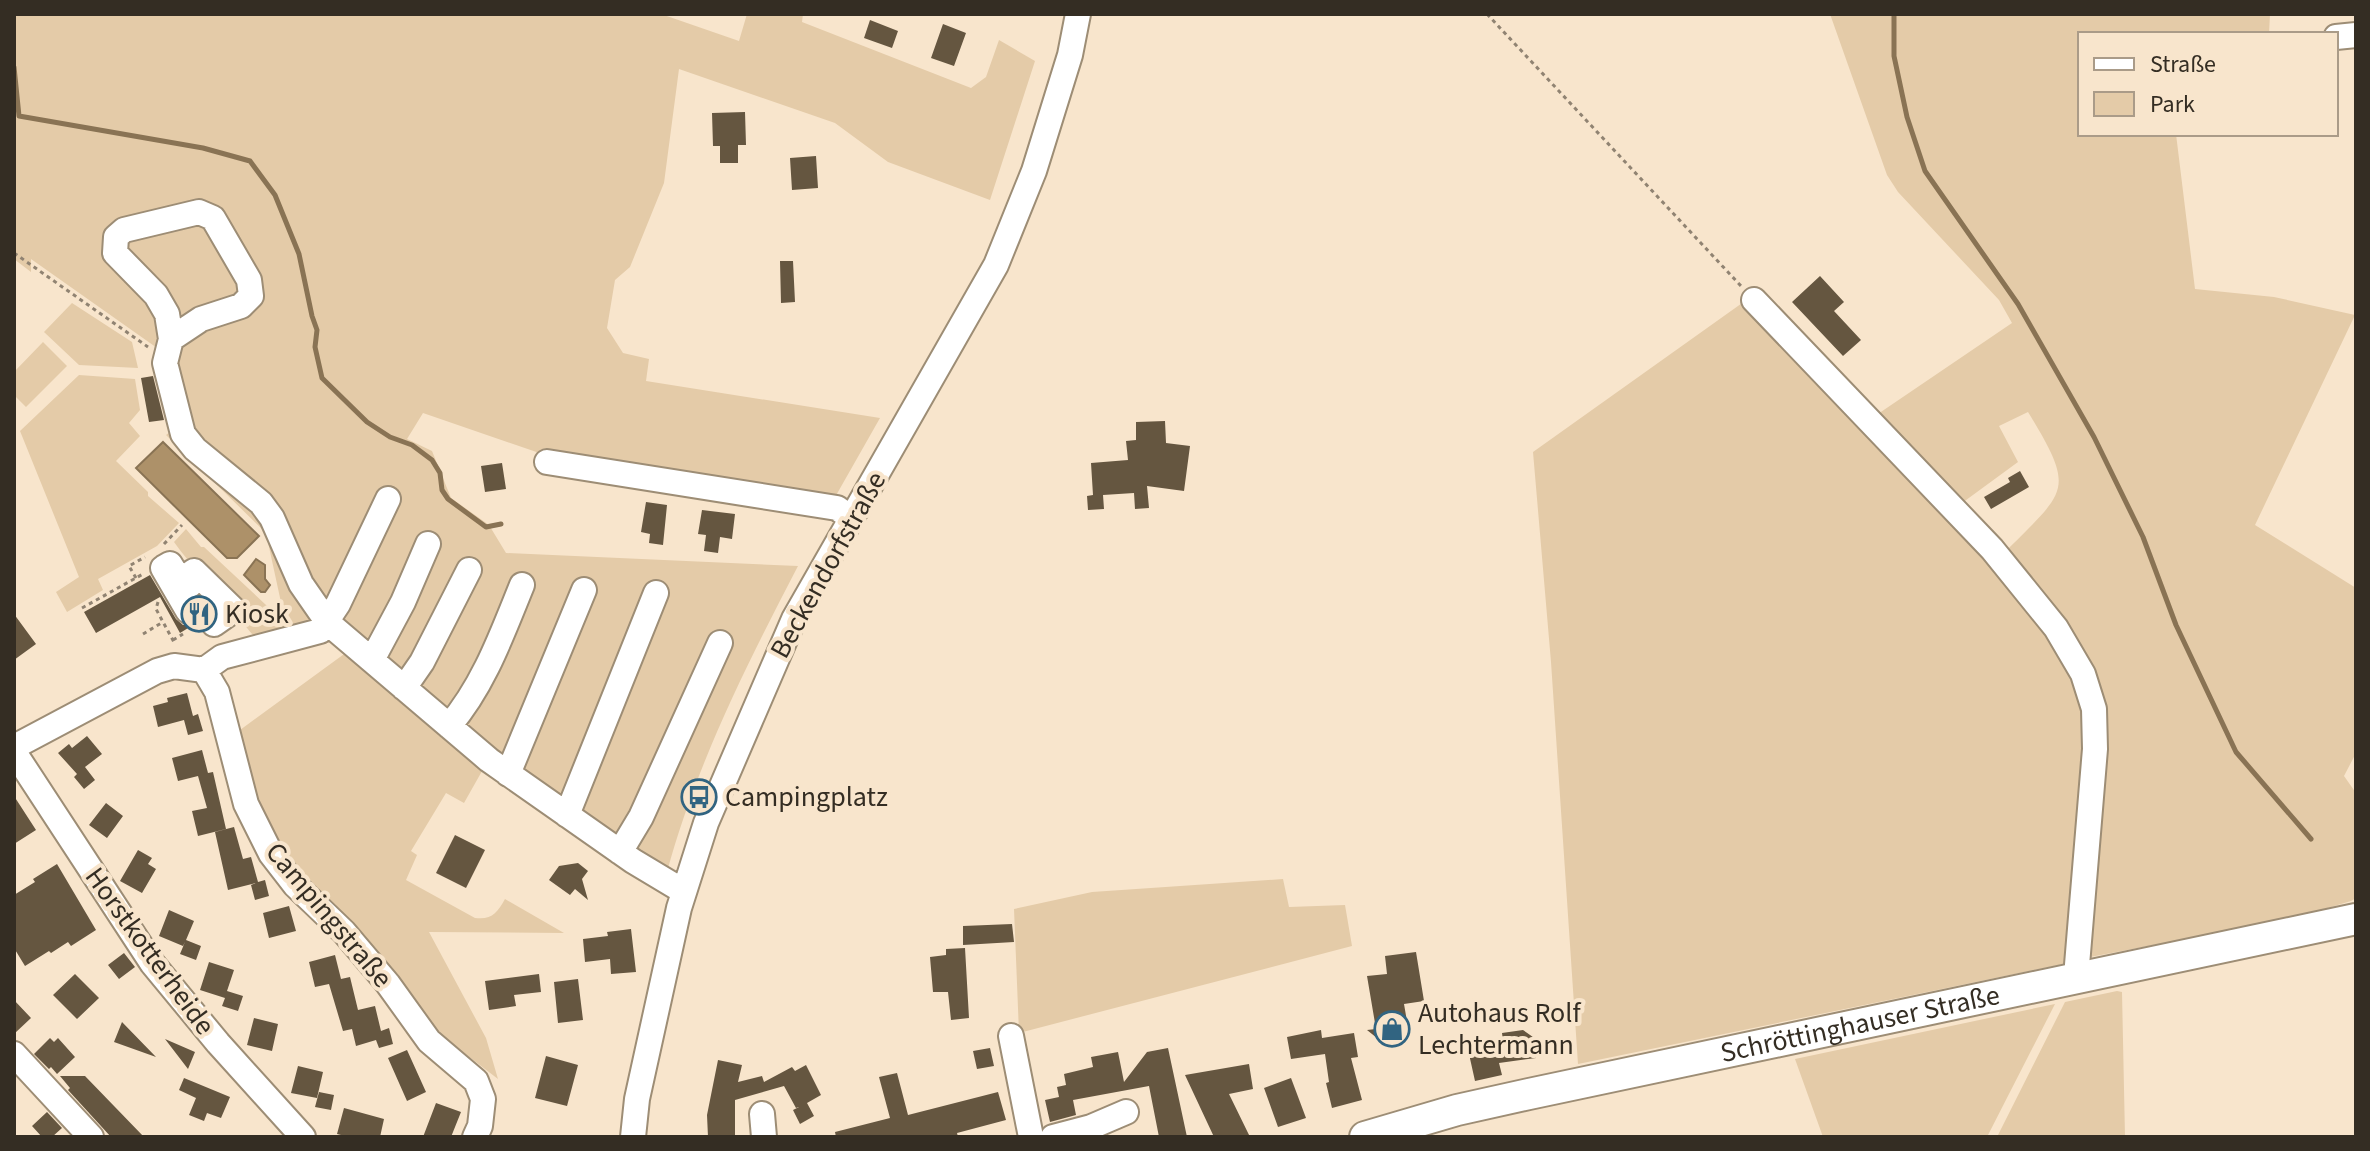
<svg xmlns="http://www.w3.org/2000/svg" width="2370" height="1151" viewBox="0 0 2370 1151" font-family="'Source Sans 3',sans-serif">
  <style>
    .green { fill: #e4cba8 }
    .water { fill: #ad9169; stroke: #897354; stroke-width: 2 }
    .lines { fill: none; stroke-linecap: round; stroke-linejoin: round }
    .stream { stroke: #897354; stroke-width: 5 }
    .building { fill: #655640 }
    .minor-casing { stroke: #9d8d75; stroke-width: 28 }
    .major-casing { stroke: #9d8d75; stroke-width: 34 }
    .path { stroke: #908372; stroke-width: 3; stroke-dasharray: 4 4; stroke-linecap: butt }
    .minor { stroke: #fff; stroke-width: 24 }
    .major { stroke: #fff; stroke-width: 30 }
    .labels { text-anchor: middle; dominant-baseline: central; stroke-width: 8; stroke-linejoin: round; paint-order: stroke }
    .street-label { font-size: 28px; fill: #342d23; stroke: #f8e5cc }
    .poi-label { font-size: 28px; fill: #342d23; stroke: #f8e5cc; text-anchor: start }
  </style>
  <rect width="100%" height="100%" fill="#f8e5cc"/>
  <!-- green -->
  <path class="green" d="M14 14H661L739 41 747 14H803L802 22 971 88 986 77 999 40 1035 61 990 200 888 162 835 123 679 69 664 183 630 267 615 280 607 328 623 353 649 359 646 381 880 418 834 499 554 458 423 413 407 439 432 451 451 498 489 525 506 553 798 566C747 664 696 765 667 872L491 758 329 616 280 523 195 441 167 355 31 259V272L14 259Z
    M1830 14H2270L2269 34H2080V134H2176L2195 289 2274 297 2355 315 2255 525 2356 588V753L2344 776 2356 793V898L2351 901 2291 919 2085 958 2101 709 2005 552C2066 490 2077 492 2028 412L1999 426 2018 462 1962 503 1872 418 2012 323 1999 300 1898 192 1887 175Z
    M1745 301 1975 538 2051 631 2088 710 2073 962 1578 1064 1551 662 1533 452Z
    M72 303 132 342 138 368 79 365 44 332Z
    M43 342 67 366 26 407 14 395V372Z
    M79 375 135 379 140 410 129 423 140 436 116 461 148 492V496L179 523 157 546 98 579 103 590 67 612 56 592 79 577 20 431Z
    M174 429 253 503 311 618 308 624 256 638C246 629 242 619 233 608 214 585 191 567 174 542L186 529 201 547H204L281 619 288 612 282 607 266 533 166 435Z
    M351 649 486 764 464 803 446 793 411 851 417 855 406 880 475 918C492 920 497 913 505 899L564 933 429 932 486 1038 498 1079 442 1036 393 978 302 881 268 832 242 758 240 730Z
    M1283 879 1289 907 1345 905 1352 946 1019 1033 1014 909 1092 892Z
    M2117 991 2122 992 2125 1137H1997L2065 1002Z
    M2055 1004 1987 1137H1823L1795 1059Z"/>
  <!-- water -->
  <path class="water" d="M163 442 259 536 237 558H227L136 468Z
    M256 559 265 565V579L270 585 265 592H261L244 575Z"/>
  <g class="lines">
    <!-- stream -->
    <path class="stream" d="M1894 14V56L1907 117 1925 171 2018 304 2094 437 2143 537 2176 625 2236 752 2311 839
      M14 67 19 116 203 148 250 161 275 195 299 254 312 316 317 330 315 347 322 378 367 422 390 437 412 445 432 460 440 473 442 490 448 499 486 527 501 524"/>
  </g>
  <!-- building -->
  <path class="building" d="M870 20 898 31 892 48 864 38Z
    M943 24 966 33 954 66 931 58Z
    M745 112 746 145H738V163H720V146H713L712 113Z
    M816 156 818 188 792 190 790 158Z
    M780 261H793L795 302 781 303Z
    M1820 276 1844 302 1834 311 1861 340 1843 356 1792 302Z
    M153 376 164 420 149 422 141 378Z
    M1165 421 1166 443 1190 446 1184 491 1147 486 1149 508 1135 509 1134 493 1103 495 1104 509 1088 510 1087 496 1093 495 1091 463 1128 460 1126 441 1136 440V422Z
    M502 463 506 489 485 492 481 466Z
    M2020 471 2029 487 1991 509 1984 497 2010 482 2008 478Z
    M646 502 667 505 663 545 649 543 650 534 641 532Z
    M702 510 735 514 732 539 720 537 718 553 704 551 706 535 698 534Z
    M150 575 176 619 183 625H193L180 633 160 597 96 633 84 612Z
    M14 614 36 644 14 660Z
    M187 693 193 716 198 714 203 731 188 735 184 720 158 727 153 706 168 702 167 698Z
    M87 736 102 754 85 767 95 780 84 789 74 777 77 774 58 753 69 744 72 748Z
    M202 750 208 773 213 772 226 829 198 836 192 811 207 808 198 776 178 781 172 758Z
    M14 796 36 830 14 844Z
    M106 803 123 816 107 838 89 825Z
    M234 827 243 859 251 857 258 882 265 880 269 896 255 900 251 885 256 883 228 890 215 832Z
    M455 835 485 850 466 888 436 873Z
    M138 850 152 858 148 864 156 869 142 893 120 881Z
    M578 863 588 871 582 879 588 900 575 889 570 895 549 880 559 866Z
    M57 864 96 930 71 946 68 942 51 953 49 951 25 966 14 948V895L35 882 33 879Z
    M289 906 296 931 269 938 263 913Z
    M169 910 194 921 186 940 201 946 196 960 180 954 185 942 183 946 159 936Z
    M1012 924 1014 942 963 945V926Z
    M631 929 636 972 611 974 610 959 585 962 583 939 608 936 607 932Z
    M965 948 969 1018 951 1020 948 992H933L930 957 946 955V949Z
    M1416 952 1424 1001 1404 1004 1409 1033 1405 1038 1382 1042 1367 1030 1376 1029 1367 976 1387 974 1385 956Z
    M124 953 135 967 119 979 108 965Z
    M335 955 341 979 350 977 358 1010 375 1006 381 1031 389 1028 393 1044 379 1048 376 1040 356 1046 352 1029 343 1031 329 984 315 987 309 962Z
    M209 962 234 970 227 991 243 996 238 1011 222 1006 225 998 200 990Z
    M75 974 99 998 77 1019 53 995Z
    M539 974 541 992 514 995 516 1006 489 1010 485 981Z
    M578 979 583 1020 558 1023 554 982Z
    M14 1000 31 1018 14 1034Z
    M254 1018 278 1024 272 1051 247 1045Z
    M122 1022 156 1057 114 1042Z
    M1321 1030 1322 1038 1354 1033 1358 1057 1351 1058 1362 1100 1332 1108 1326 1083 1329 1082 1325 1054 1291 1059 1287 1037Z
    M1523 1030 1540 1042 1535 1049 1536 1058 1499 1063 1502 1075 1475 1081 1469 1054 1504 1048 1502 1033Z
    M50 1038 54 1042 58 1038 75 1057 57 1074 51 1067 49 1069 34 1054Z
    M165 1039 195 1052 188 1069Z
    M990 1048 994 1066 977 1069 973 1051Z
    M1168 1048 1187 1137H1159L1149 1086 1073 1100 1076 1115 1050 1122 1045 1100 1059 1097 1057 1087 1066 1085 1064 1074 1093 1067 1091 1057 1118 1052 1124 1082 1147 1052Z
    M407 1050 426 1092 407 1101 388 1058Z
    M546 1056 578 1065 567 1106 535 1098Z
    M718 1060 742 1065 738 1082 762 1076 764 1082 792 1067 795 1071 806 1065 821 1095 807 1103 814 1116 800 1124 793 1110 799 1107 796 1108 784 1086 735 1100V1137H708L707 1115Z
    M1249 1064 1253 1089 1229 1094 1250 1137H1214L1185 1075Z
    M298 1066 323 1072 317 1098 291 1093Z
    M897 1073 908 1115 998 1092 1006 1120 957 1133 958 1137H836L835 1132 890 1118 879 1077Z
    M60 1076H85L144 1137H111L68 1090 70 1088Z
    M184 1078 230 1097 221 1118 207 1113 204 1121 189 1115 196 1098 179 1090Z
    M1291 1078 1306 1118 1278 1127 1264 1088Z
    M319 1092 334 1095 331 1110 315 1107Z
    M436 1103 461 1112 451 1137H423Z
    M344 1108 384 1119 380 1137H349L337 1134Z
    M47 1112 62 1128 52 1137H42L32 1126Z"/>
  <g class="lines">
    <defs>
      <path id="minor" d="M2336 37 2356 35
        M1754 300 1992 549 2056 628 2083 674 2094 709 2095 749 2077 965 2079 979
        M171 339 201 319 241 306 251 296 249 280 213 218 199 212 124 230 116 237 115 253 156 295 167 314 171 339 165 363 183 434 195 449 261 503 272 518 301 584 328 623 489 760 633 861 683 891
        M547 462 837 508 851 518
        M170 564 184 587 190 585 187 576 194 571 234 610 214 624 202 608 188 611 163 568Z
        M372 660 403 602 428 544
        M204 670 222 657 320 631 338 604 388 499
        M404 688 422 662 469 570
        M449 726C484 685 502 634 522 585
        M14 747 157 671 174 666 204 670 217 692 246 804 271 854 295 885 344 932 388 984 429 1041 476 1081 483 1099 480 1126 475 1137
        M14 752 152 963 218 1043 303 1137
        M508 774 584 590
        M567 815 656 593
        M620 852 641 817 720 643
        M1011 1036 1031 1137
        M14 1054 91 1137
        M762 1114 764 1137
        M633 1137 637 1099 679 908 706 823 794 619 996 265 1034 171 1070 55 1078 14
        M1053 1137 1091 1127 1126 1112"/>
      <g id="major">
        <path id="s1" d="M1365 1137 1457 1110 1529 1094 2356 919"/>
      </g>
    </defs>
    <!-- minor casing -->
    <use href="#minor" class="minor-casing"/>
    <!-- major casing -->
    <use href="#major" class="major-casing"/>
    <!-- path -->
    <path class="path" d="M1487 14 1741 286
      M14 253 148 347
      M164 544 182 525
      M136 578 129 566 145 557
      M158 602 156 609 175 644
      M82 608 143 574
      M143 634 163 622
      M173 640 183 634"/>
    <!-- minor -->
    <use href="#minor" class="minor"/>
    <!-- major -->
    <use href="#major" class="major"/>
  </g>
  <!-- icons -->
  <defs>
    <symbol id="restaurant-ring" viewBox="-11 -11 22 22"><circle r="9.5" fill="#f8e5cc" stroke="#316481" stroke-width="1.5"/><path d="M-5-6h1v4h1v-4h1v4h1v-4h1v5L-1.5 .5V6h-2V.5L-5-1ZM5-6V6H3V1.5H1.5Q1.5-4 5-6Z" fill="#316481"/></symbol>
    <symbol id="bus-ring" viewBox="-11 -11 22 22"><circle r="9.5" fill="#f8e5cc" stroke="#316481" stroke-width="1.5"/><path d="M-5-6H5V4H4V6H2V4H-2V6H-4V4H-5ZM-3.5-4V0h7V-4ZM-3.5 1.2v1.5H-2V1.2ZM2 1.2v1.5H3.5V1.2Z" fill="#316481"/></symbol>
    <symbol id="shop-ring" viewBox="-11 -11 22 22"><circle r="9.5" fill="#f8e5cc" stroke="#316481" stroke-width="1.5"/><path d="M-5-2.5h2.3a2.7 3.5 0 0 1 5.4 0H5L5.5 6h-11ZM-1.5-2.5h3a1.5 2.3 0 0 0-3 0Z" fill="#316481"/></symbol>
  </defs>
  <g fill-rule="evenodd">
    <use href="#restaurant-ring" x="179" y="594" width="40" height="40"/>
    <use href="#bus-ring" x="679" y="777" width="40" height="40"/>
    <use href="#shop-ring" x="1372" y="1009" width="40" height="40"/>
  </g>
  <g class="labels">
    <!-- street labels -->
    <g class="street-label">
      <text transform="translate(828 565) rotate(-61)">Beckendorfstraße</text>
      <text transform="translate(329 915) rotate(50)">Campingstraße</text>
      <text transform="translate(150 951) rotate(54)">Horstkotterheide</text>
      <text stroke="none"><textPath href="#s1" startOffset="508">Schröttinghauser Straße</textPath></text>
    </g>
    <!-- poi labels -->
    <g class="poi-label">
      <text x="225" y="614">Kiosk</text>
      <text x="725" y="797">Campingplatz</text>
      <text x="1418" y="1013">Autohaus Rolf<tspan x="1418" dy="32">Lechtermann</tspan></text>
    </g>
  </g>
  <!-- border -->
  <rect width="2370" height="1151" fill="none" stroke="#342d23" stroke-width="32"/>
  <!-- legend -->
  <rect x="2078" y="32" width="260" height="104" fill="#f8e5cc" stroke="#aa9b88" stroke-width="2"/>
  <rect x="2094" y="58" width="40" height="12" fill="#ffffff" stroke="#aa9b88" stroke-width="2"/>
  <text x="2150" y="72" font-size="24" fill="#342d23">Straße</text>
  <rect x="2094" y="92" width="40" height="24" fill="#e4cba8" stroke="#aa9b88" stroke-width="2"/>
  <text x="2150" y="112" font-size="24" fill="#342d23">Park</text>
</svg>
